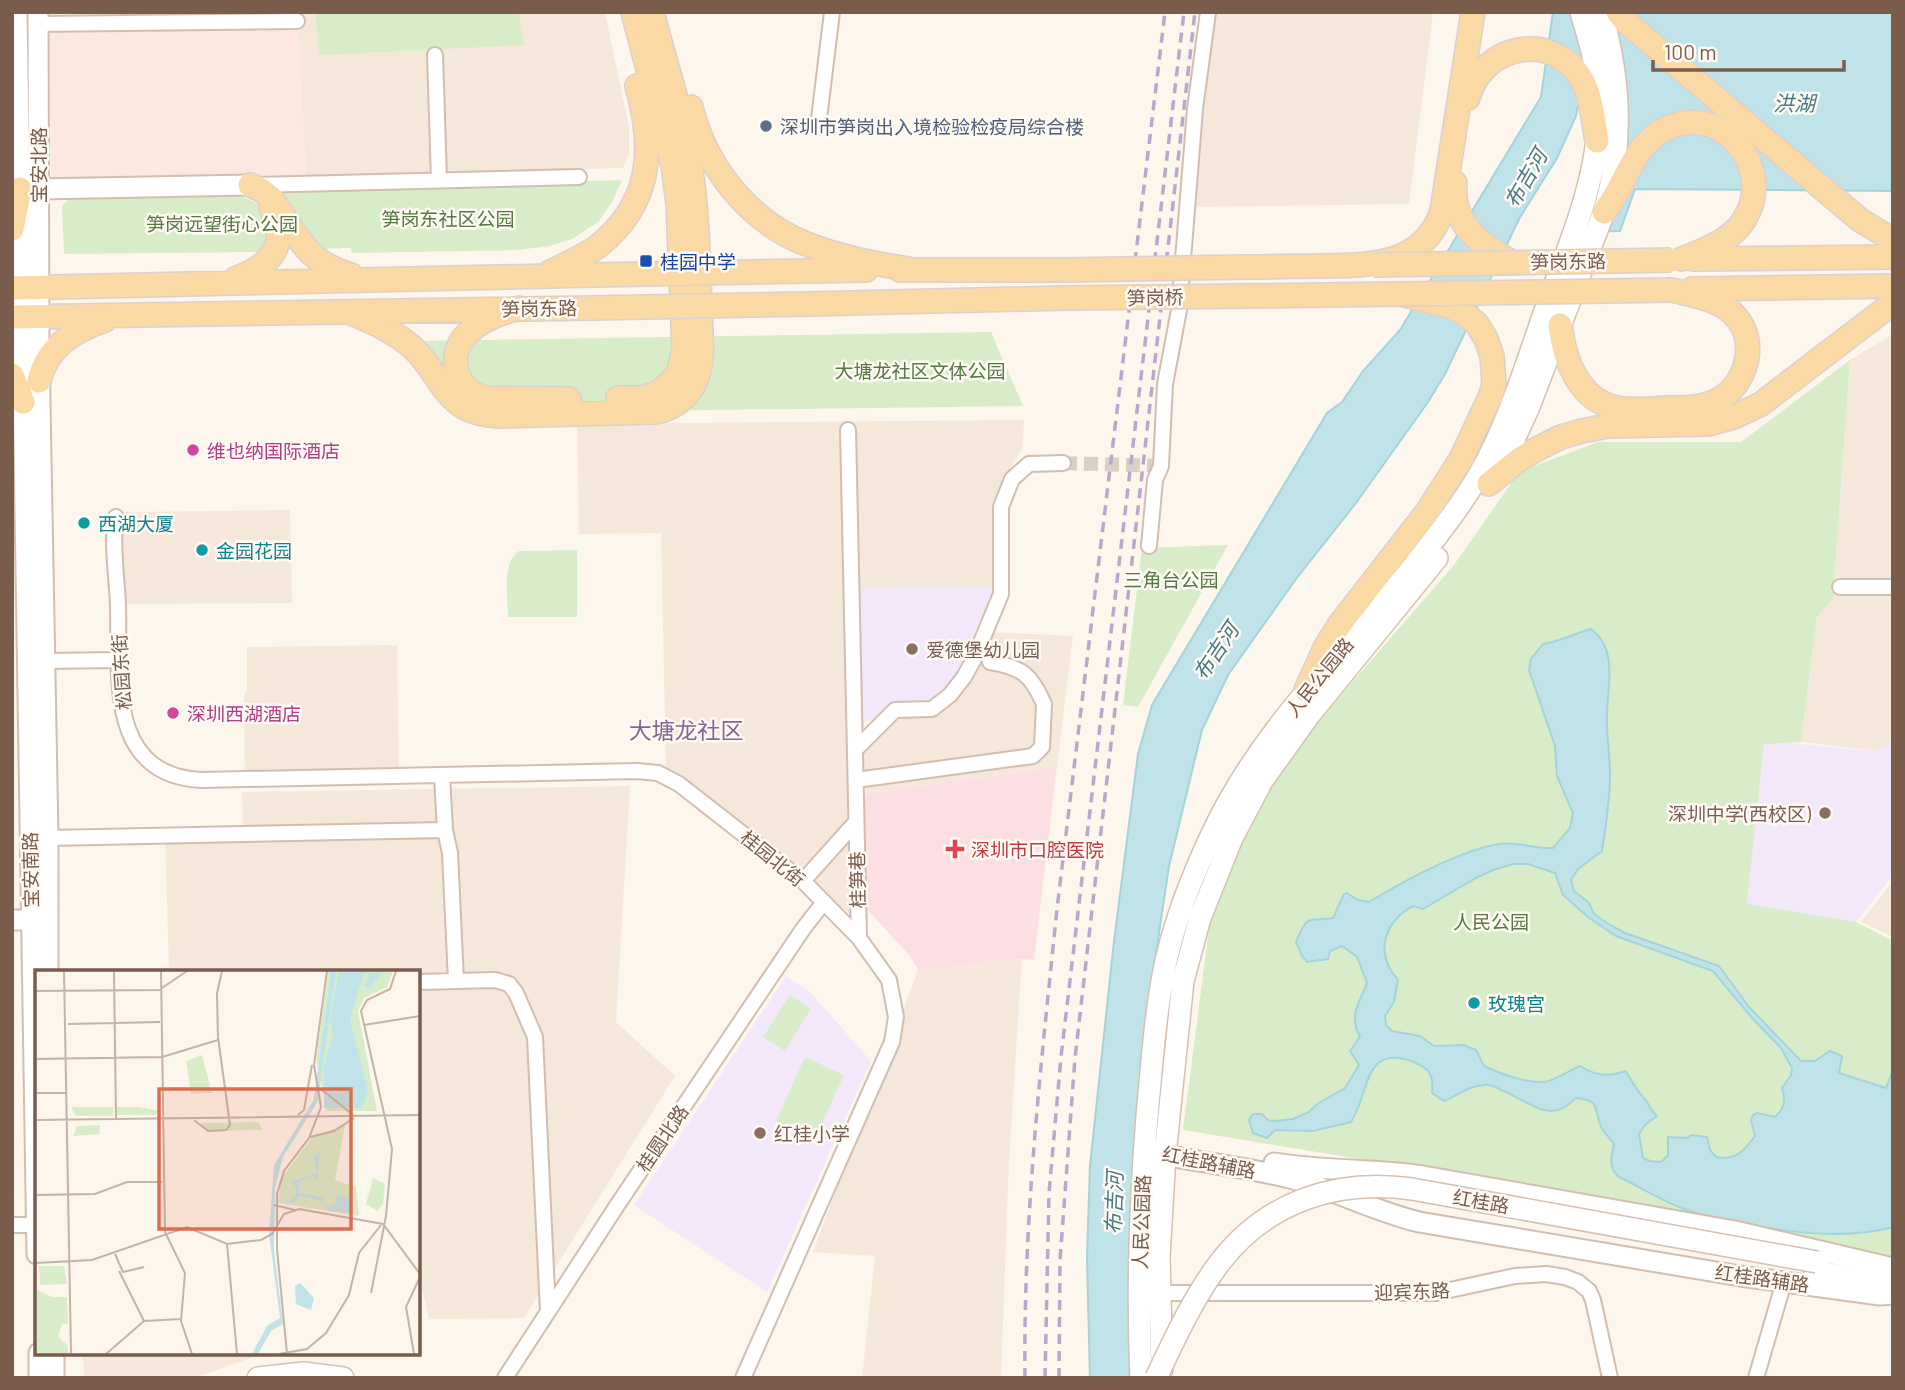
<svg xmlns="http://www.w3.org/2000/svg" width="1905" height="1390" viewBox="0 0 1905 1390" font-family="Barlow,'Noto Sans SC',sans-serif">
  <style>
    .residential { fill: #f5e8da }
    .commercial { fill: #fde8e0 }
    .education { fill: #f3e8fa }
    .medical { fill: #fbdfe3 }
    .green { fill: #d8ecc9 }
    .water { fill: #bfe3e8; stroke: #a5d3da; stroke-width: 2; fill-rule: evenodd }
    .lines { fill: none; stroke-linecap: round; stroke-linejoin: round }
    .minor-tunnel { stroke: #dcd0c4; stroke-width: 14; stroke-dasharray: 14 7; stroke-linecap: butt }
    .minor-casing { stroke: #d1beb0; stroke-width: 18 }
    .tertiary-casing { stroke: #d1beb0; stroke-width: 23 }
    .secondary-casing { stroke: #d6c0b0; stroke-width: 24 }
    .primary-casing { stroke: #dad1cd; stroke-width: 26 }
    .minor { stroke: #fff; stroke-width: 14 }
    .tertiary { stroke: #fff; stroke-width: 19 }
    .secondary { stroke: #fff; stroke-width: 21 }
    .primary { stroke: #fbd9a5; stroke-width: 23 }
    .rail { stroke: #b9a8c9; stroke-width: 3.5; stroke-dasharray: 10 7; stroke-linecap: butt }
    .secondary-bridge-casing { stroke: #d6c0b0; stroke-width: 24; stroke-linecap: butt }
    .primary-bridge-casing { stroke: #dad1cd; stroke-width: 26; stroke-linecap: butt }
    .secondary-bridge { stroke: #fff; stroke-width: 21 }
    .primary-bridge { stroke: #fbd9a5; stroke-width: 23 }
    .service-dot { fill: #5c6f8a; stroke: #fffaf3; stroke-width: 2.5 }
    .transit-dot { fill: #1a4fb4; stroke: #fffaf3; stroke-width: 2.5 }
    .hotel-dot { fill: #d1479c; stroke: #fffaf3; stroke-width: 2.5 }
    .culture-dot { fill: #0f9aa8; stroke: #fffaf3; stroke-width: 2.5 }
    .education-dot { fill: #8d6e63; stroke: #fffaf3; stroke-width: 2.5 }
    .health-dot { fill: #e0444e; stroke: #fffaf3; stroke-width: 2.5 }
    .labels { text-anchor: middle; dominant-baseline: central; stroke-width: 5; stroke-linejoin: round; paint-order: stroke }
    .service-label { font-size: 19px; fill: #4e5e75; stroke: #fffaf3; text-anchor: start }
    .street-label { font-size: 19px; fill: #7a5c4d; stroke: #fffaf3 }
    .park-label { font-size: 19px; fill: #537a41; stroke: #fffaf3 }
    .transit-label { font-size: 19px; fill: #164399; stroke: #fffaf3; text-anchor: start }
    .hotel-label { font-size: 19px; fill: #b23c85; stroke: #fffaf3; text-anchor: start }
    .culture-label { font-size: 19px; fill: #0d838f; stroke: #fffaf3; text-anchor: start }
    .education-label { font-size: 19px; fill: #785e54; stroke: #fffaf3; text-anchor: start }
    .health-label { font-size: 19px; fill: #be3a42; stroke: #fffaf3; text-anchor: start }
    .water-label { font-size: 21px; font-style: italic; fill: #437c86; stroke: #fffaf3 }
    .quarter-label { font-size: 23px; fill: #846695; stroke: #fffaf3 }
    .inset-road { fill: none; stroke: #c5b3a7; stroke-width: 2 }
    .view { fill: #dc6d51; fill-opacity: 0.15; stroke: #dc6d51; stroke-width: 3.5 }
    .inset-edge { fill: none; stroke: #7a5c4d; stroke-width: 3.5 }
  </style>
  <rect width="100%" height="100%" fill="#fdf6ec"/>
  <!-- residential -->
  <path class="residential" d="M204 12H605L629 127V153L623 168 306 176 297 22 205 23Z
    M1208 12H1436L1433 14 1409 204 1193 207Z
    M1893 334V742L1878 751 1801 742 1817 617 1833 599 1850 360Z
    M1024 420 1023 447 1006 475 996 505 994 592 989 607 919 704 893 703 874 720 858 722 854 917 666 769 661 533 579 534 577 424Z
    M290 510 292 603 128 604 123 600 121 519 125 512Z
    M988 632 1073 636 1057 767 862 794 860 755 878 733 895 715H935Z
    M397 645 399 770 245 773 244 696 247 690V647Z
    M630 786 616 1022 675 1076 524 1318 429 1319 418 1271V972H320V968L169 971 165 832 243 831 242 792Z
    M1893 881V937L1861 922Z
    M1022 959 1009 1160 1001 1378H862L875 1256 813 1252 918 970Z
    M82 1353H265L194 1378H85Z"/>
  <!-- commercial -->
  <path class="commercial" d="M297 21 306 176 51 180 49 27Z"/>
  <!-- education -->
  <path class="education" d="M994 586 989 607 977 625 958 673 946 691 929 703H893L874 720 858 721 855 589Z
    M1764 741 1878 751 1893 742V875L1856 922 1747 905Z
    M786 976 809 991 871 1061 767 1292 634 1205Z"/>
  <!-- medical -->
  <path class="medical" d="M1057 767 1034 960 1022 959 918 970 910 956 863 905 862 794Z"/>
  <!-- green -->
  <path class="green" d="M315 12H518L525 45 319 55Z
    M622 180 612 202 598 222 572 239 550 246 517 250 352 253 351 248 316 249 282 194 302 189Z
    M224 193C244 196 269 203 270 228 270 235 266 243 264 250L258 252 64 254 62 206 72 197Z
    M991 332 1023 406 483 413 411 341Z
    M1850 360 1833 599 1817 617 1801 742 1764 744 1747 904 1856 922 1893 941V1259L1517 1185 1183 1130 1213 898 1289 755 1454 565 1519 472 1598 442H1741Z
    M1228 545 1138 707 1123 705 1142 548Z
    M577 550V617H508C508 596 501 564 519 551Z
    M790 995 811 1009 785 1051 763 1037Z
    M805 1057 844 1075 815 1139 776 1121Z"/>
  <!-- water -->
  <path class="water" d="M1553 12H1592L1587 64 1576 116 1557 158 1519 219 1445 374 1428 402 1356 503 1296 579 1228 675 1202 730 1169 866 1152 980 1132 1378H1090L1087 1258 1090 1166 1114 941 1138 754 1152 705 1327 413 1342 402 1363 371 1400 330 1541 97Z
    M1614 12H1893V191L1635 189 1620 231 1581 232Z
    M1591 629C1620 650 1606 691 1607 721 1607 739 1610 757 1610 775 1610 801 1606 826 1602 851L1578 869 1571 880 1574 891 1589 903 1594 914 1610 925 1625 933 1719 966 1749 1007 1801 1061H1815L1830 1051 1842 1056 1839 1073 1886 1088 1893 1070V1227C1838 1243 1752 1228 1697 1213 1670 1206 1644 1189 1619 1177 1608 1167 1611 1158 1614 1144 1611 1139 1606 1135 1603 1130 1592 1113 1604 1100 1576 1098 1572 1101 1568 1106 1563 1108 1544 1119 1519 1096 1501 1090 1497 1088 1489 1084 1485 1085 1470 1085 1457 1096 1444 1101L1432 1093C1433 1077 1432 1070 1416 1063 1363 1041 1370 1093 1351 1122L1313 1131 1275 1130 1267 1138 1253 1133 1249 1120 1253 1114H1262L1268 1120 1274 1121 1293 1119 1309 1112 1317 1104 1345 1088 1359 1065 1350 1051 1360 1037C1348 1014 1359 1005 1367 983L1357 957 1342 946 1330 951 1328 959 1307 962 1302 956 1296 942C1308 913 1307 922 1333 918L1344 894 1347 893 1358 900 1369 902C1404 881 1459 851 1499 844 1518 841 1534 849 1553 848L1570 828 1573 813 1557 776 1555 746 1529 670 1531 659 1543 644C1559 642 1575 633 1591 629ZM1513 864H1528L1555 873 1563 895 1588 917 1616 936 1713 971 1752 1018 1781 1048 1792 1068 1791 1075 1782 1088C1786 1101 1785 1108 1775 1117L1757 1113 1753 1115 1751 1120 1755 1136C1744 1151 1735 1161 1716 1157L1710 1150 1707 1137 1691 1135 1687 1138 1668 1137V1155L1661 1162 1650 1161 1643 1158 1639 1134 1646 1124 1657 1116C1650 1110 1649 1103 1643 1097 1636 1088 1631 1082 1626 1071 1608 1077 1596 1076 1580 1066 1568 1071 1557 1080 1544 1082 1527 1083 1500 1074 1484 1066L1476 1050 1464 1045 1434 1046 1420 1036 1392 1031 1386 1025 1385 1016 1394 1002 1398 980C1374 953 1384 922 1413 906L1423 909 1476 878 1493 870Z"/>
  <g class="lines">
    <!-- minor-tunnel -->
    <path class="minor-tunnel" d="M1063 463 1161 466"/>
    <defs>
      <path id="minor" d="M38 24 297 21
        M435 55 439 180
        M818 127 832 12
        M255 185 579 177
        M848 430 859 938
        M116 517C111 538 117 581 118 604 120 673 105 775 201 780L637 771 658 773 679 784 803 881 859 938 889 980 896 1017 892 1042 743 1378
        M1149 546 1155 480 1161 466 1165 384 1179 310 1195 109 1208 12
        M1840 587H1893
        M44 661 118 660
        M855 750 895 710 932 709 950 695 964 677 974 659 1001 594V507L1012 479 1029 464 1063 463
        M442 776 445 830 450 853 456 981
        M856 780 1033 756 1042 747 1044 704C1031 674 1021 667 990 662
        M48 838 445 830
        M803 881 855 823
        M418 982 495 980 509 984 516 993 535 1037 548 1312
        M12 1225H36
        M1151 1293H1436L1515 1276 1546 1274 1565 1277 1578 1282 1589 1291 1593 1300 1610 1378
        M505 1378 618 1204 803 929 824 902
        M1756 1378 1781 1292"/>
      <path id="tertiary" d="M17 12 37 1254
        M38 12 39 350 48 838V972
        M38 189 250 185
        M12 920H31
        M1152 1151 1165 1155C1209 1164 1254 1168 1297 1180 1339 1192 1377 1212 1419 1222L1740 1276 1880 1295 1893 1294
        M1274 1163C1323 1171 1374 1169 1423 1176L1735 1231 1893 1268
        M39 1353V1378
        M54 1353V1378"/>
      <path id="secondary" d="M1491 480 1511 446 1528 409 1604 212C1624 145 1621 80 1601 12
        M1815 1271 1893 1286
        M1162 1369 1159 1257 1165 1155 1183 981 1200 918 1232 838 1262 781 1310 714 1437 558
        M258 1378 304 1373 343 1378
        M1141 1378C1137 1290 1140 1203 1147 1116 1152 1064 1155 1012 1166 961 1176 917 1193 874 1212 834 1259 733 1339 657 1409 572 1433 541 1459 509 1479 475 1511 419 1529 354 1551 294 1573 236 1597 178 1599 115 1601 79 1591 46 1581 12"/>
      <path id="primary" d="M1618 12 1626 22 1860 220 1893 240
        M1468 98C1482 45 1551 30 1581 78 1592 96 1593 121 1597 141
        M691 107C706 168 750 223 809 245 842 258 878 264 913 270
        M1455 183C1451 224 1480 245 1512 262
        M250 185 261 190 270 197C298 234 303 261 351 275
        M1604 212C1624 188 1630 153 1657 134 1713 94 1779 164 1744 220 1731 241 1704 250 1682 259
        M12 229 20 189
        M1693 259 1893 257
        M1244 267C1269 267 1295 266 1320 266 1369 265 1423 267 1442 211L1473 12
        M900 270H1065
        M808 271 866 270
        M550 272C565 265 583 257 597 247 652 204 655 149 637 86
        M235 279C270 266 290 246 271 208
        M12 288 594 275
        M1692 289 1893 286
        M1245 296 1400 294 1452 307 1465 314 1477 324 1486 339 1492 356 1494 384 1490 397 1461 459 1427 512 1340 624 1325 648 1306 690
        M809 304 1066 298
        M519 308C501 313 483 319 469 332 445 354 455 390 485 398L569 399
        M349 312C370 321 394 331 412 347 446 379 442 412 498 416L655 412C672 409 684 401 693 386 706 363 700 332 700 307 698 248 697 189 684 131 675 91 662 52 652 12
        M12 317 592 308
        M1560 325C1564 359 1578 400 1617 408 1632 411 1651 409 1666 408 1684 408 1701 409 1718 400 1747 384 1758 342 1736 317 1721 299 1692 295 1672 290
        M12 375 23 402
        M39 381C47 347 73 331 105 320
        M618 398H642L660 392 678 375 684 349 678 203 673 165 633 12
        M1489 484 1520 459 1537 449 1561 437 1582 431 1608 426 1709 424 1734 417 1761 404 1893 303"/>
    </defs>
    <!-- minor casing -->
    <use href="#minor" class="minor-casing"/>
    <!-- tertiary casing -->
    <use href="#tertiary" class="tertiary-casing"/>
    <!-- secondary casing -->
    <use href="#secondary" class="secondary-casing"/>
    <!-- primary casing -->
    <use href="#primary" class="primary-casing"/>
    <!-- minor -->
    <use href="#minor" class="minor"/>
    <!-- tertiary -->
    <use href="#tertiary" class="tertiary"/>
    <!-- secondary -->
    <use href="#secondary" class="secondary"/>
    <!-- primary -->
    <use href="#primary" class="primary"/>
    <!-- rail -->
    <path class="rail" d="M1025 1378C1023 1221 1041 1065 1057 909L1165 12
      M1045 1378 1049 1193 1061 1057 1184 12
      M1059 1378 1060 1260 1075 1058 1195 12"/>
    <defs>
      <path id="secondary-bridge" d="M1156 1378C1175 1338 1194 1296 1221 1261 1269 1200 1338 1179 1412 1189L1817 1262"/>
      <path id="primary-bridge" d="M1374 265 1671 260
        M1065 270 1244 267
        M594 275 808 271
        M1400 294 1672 290
        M1066 298 1245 296
        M592 308 809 304"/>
    </defs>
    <!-- secondary-bridge casing -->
    <use href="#secondary-bridge" class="secondary-bridge-casing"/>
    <!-- primary-bridge casing -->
    <use href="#primary-bridge" class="primary-bridge-casing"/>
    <!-- secondary-bridge -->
    <use href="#secondary-bridge" class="secondary-bridge"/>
    <!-- primary-bridge -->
    <use href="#primary-bridge" class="primary-bridge"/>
  </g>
  <!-- markers -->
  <circle class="service-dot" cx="766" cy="126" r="7"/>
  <rect class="transit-dot" x="639" y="254" width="14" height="14" rx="3.5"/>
  <g class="hotel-dot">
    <circle cx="193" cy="450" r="7"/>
    <circle cx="173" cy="713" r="7"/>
  </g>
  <g class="culture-dot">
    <circle cx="84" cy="523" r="7"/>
    <circle cx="202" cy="550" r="7"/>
    <circle cx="1474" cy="1003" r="7"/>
  </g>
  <g class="education-dot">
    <circle cx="912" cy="649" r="7"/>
    <circle cx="1825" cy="813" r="7"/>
    <circle cx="760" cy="1133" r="7"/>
  </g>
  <path class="health-dot" d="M951.5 838.5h7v7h7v7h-7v7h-7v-7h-7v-7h7z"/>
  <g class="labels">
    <!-- service labels -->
    <g class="service-label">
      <text x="780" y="126">深圳市笋岗出入境检验检疫局综合楼</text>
    </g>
    <!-- street labels -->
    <g class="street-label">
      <text transform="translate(38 165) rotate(-90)">宝安北路</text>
      <text transform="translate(1568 261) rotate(-1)">笋岗东路</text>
      <text transform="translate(1155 297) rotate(-1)">笋岗桥</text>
      <text transform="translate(539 308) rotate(-1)">笋岗东路</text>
      <text transform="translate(121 672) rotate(-94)">松园东街</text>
      <text transform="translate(1319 677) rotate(-51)">人民公园路</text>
      <text transform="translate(773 858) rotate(39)">桂园北街</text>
      <text transform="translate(30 870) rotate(-91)">宝安南路</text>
      <text transform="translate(857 880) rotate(-91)">桂笋巷</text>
      <text transform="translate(662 1138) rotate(-56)">桂圆北路</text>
      <text transform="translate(1209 1162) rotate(11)">红桂路辅路</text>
      <text transform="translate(1481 1201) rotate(10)">红桂路</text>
      <text transform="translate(1141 1222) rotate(-88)">人民公园路</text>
      <text transform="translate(1762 1278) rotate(8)">红桂路辅路</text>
      <text transform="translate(1412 1291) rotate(-2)">迎宾东路</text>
    </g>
    <!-- park labels -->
    <g class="park-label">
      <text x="448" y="218">笋岗东社区公园</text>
      <text x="222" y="223">笋岗远望街心公园</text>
      <text x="920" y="370">大塘龙社区文体公园</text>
      <text x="1171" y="579">三角台公园</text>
      <text x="1491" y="921">人民公园</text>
    </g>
    <!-- transit labels -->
    <g class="transit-label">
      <text x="660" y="261">桂园中学</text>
    </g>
    <!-- hotel labels -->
    <g class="hotel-label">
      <text x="207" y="450">维也纳国际酒店</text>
      <text x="187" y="713">深圳西湖酒店</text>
    </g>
    <!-- culture labels -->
    <g class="culture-label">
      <text x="98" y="523">西湖大厦</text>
      <text x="216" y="550">金园花园</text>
      <text x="1488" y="1003">玫瑰宫</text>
    </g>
    <!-- education labels -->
    <g class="education-label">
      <text x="926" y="649">爱德堡幼儿园</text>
      <text x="1811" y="813" text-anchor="end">深圳中学(西校区)</text>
      <text x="774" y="1133">红桂小学</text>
    </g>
    <!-- health labels -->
    <g class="health-label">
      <text x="971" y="849">深圳市口腔医院</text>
    </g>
    <!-- water labels -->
    <g class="water-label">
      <text x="1794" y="102">洪湖</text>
      <text transform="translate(1525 178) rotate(-60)">布吉河</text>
      <text transform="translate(1215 651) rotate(-56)">布吉河</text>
      <text transform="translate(1113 1203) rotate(-88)">布吉河</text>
    </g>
    <!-- quarter labels -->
    <g class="quarter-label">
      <text x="686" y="730">大塘龙社区</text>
    </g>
  </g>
  <!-- overview -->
  <g transform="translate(35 970)">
    <rect width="385" height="385" fill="#fdf6ec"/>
    <path d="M293 1H358L352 17 329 28 323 41 342 141H292L281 91ZM167 85 177 123 156 124 151 91ZM36 137H78V146H41ZM82 137H104L124 141 120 145H82ZM224 152 227 160 173 161 165 153ZM65 155 64 164 38 166 42 156ZM310 155 300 210 321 217 324 246 243 233 246 209 277 167ZM338 208 350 214 348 234 342 241 331 234ZM4 296H29L32 314 5 315ZM0 319 17 327H32L33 354H27L23 366 33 376V384H0Z" fill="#d8ecc9"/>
    <path d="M296 1H301L283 131 248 187 240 218 239 280 248 354 236 361 223 384H217L232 356 245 348 234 264 239 195 279 129ZM304 1 348 3 334 18 329 14 335 4H329L315 49 333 121 327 138H289V96L298 65 295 49ZM284 182 283 209 305 226 318 228 315 243 295 241 284 230 265 226 260 232 250 233 261 226 262 218 255 212 282 203 278 187ZM278 206 303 225 299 235 289 236 288 227 264 223V212ZM265 313 279 328 276 340 261 334 260 316Z" fill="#bfe3e8" fill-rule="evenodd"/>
    <path class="inset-road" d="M29 1 36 384M79 1 81 149M126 1 130 262 150 303 146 351 157 384M0 21 124 20 152 1M33 54 125 52M329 55 385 46M0 89 127 87 183 70M286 119 318 145M0 123H31M263 145 269 140 277 95M0 150 385 145M159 150 173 161 191 160 195 155 183 67 182 23 187 1M275 167 299 161 319 148M0 225 60 224 92 212H127M239 235 260 240M192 274 202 384M80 284 88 302 109 297M0 293 57 290 152 257 192 274 226 270 237 264 249 244 264 239 348 254 385 304M84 301 109 351M336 323 351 246 357 179 326 41 332 30 355 19 361 1M71 384 109 351 146 349M244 384 272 379 291 363 314 325 324 283 346 255M252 384 242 279V224L249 201 274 168 286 137 279 95 292 1M379 384 371 337 385 307"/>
    <path class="view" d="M124 119H316V259H124Z"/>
    <rect width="385" height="385" class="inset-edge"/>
  </g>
  <!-- border -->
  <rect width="1905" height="1390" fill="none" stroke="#7a5c4d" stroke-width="28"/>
  <!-- scale -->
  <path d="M1653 60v10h191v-10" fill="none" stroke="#7a5c4d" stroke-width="3.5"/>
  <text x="1664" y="60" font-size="21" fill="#7a5c4d" stroke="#fffaf3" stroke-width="5" paint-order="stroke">100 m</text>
</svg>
